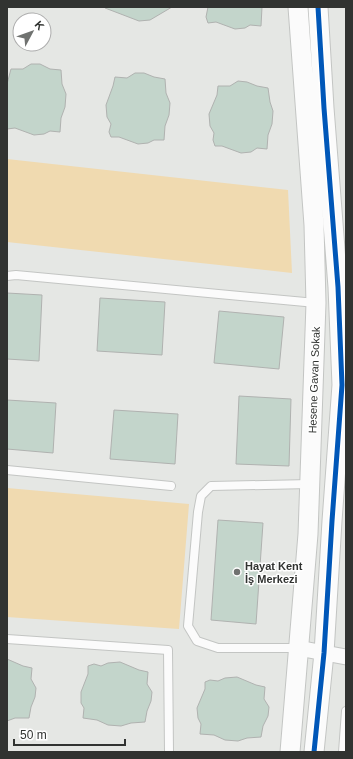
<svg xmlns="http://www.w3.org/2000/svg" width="353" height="759" viewBox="0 0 353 759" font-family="Arial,sans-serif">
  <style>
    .green { fill: #f0dab0 }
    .building { fill: #c3d5cb; stroke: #b0b2b0 }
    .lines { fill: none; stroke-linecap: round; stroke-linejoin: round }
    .service-casing { stroke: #c3c5c3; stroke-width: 10 }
    .minor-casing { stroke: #c3c5c3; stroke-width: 17 }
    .tertiary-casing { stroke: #c3c5c3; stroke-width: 21 }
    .service { stroke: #fbfbfb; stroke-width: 8 }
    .minor { stroke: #fbfbfb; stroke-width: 15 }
    .tertiary { stroke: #fbfbfb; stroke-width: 19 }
    .cycleway-casing { stroke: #fff; stroke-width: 8 }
    .cycleway { stroke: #0057b8; stroke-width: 5 }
    .poi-dot { fill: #707270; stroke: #fff; stroke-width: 1.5 }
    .labels { text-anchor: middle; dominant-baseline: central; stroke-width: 3; stroke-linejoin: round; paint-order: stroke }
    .street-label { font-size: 11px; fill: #313331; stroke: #fff }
    .poi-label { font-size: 11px; font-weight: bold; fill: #313331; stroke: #fff; text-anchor: start }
  </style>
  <rect width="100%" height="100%" fill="#e5e7e4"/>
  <!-- green -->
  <path class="green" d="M7 159 288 190 292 273 7 242Z
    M7 488 189 504 179 629 7 617Z"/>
  <!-- building -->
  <path class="building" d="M105 7H172L150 20 139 21 105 8Z
    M208 7H262L261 26 250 25 245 28 235 29 216 22 208 23 206 17Z
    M31 64H40L50 69 61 70 62 84 66 94 65 107 61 118 60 132 50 131 44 134 34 135 15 128 7 129V84L11 69H23Z
    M135 73H144L154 77 165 79 166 93 170 103 169 115 165 126 164 140H154L148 143 138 144 119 137H111L109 132 111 124 107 117 106 105 113 86 115 77 127 78Z
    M238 81 247 82 257 86 268 88 270 102 273 111 272 124 268 135 267 149 257 148 251 152 241 153 222 146H215L213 140 214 133 210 126 209 114 217 95 218 86H230Z
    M7 293 42 295 39 361 7 359Z
    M100 298 165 302 162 355 97 351Z
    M219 311 284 317 279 369 214 363Z
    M239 396 291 399 289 466 236 464Z
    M7 400 56 403 53 453 7 449Z
    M114 410 178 414 175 464 110 459Z
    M218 520 263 523 256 624 211 620Z
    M7 659 23 666 32 668 31 679 36 688 35 697 31 707 29 718H15L7 721Z
    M120 662 139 670 148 672 147 684 152 692 151 701 147 711 145 722 131 723 121 726 108 725 97 720 83 718 84 708 81 703V692L88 674V666L94 664 101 666 108 663Z
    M237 677 256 685 265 687 264 699 269 707 268 716 263 726 261 737 247 738 238 741 225 740 214 735 200 734 201 724 198 718 197 708 205 689V682L210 680 218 681 225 678Z"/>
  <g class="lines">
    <defs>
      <path id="service" d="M7 276 16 275 316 303
        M7 470 171 486
        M7 639 168 650 169 752
        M298 648H218L197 641 188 626 198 512 201 496 211 486 310 484
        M343 752 346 711"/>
      <path id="minor" d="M298 648 346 657"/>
      <path id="tertiary" d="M290 752 308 534 316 303 314 225 298 7
        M314 752 324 653 332 521 342 385 338 287 324 108 318 7"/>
    </defs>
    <!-- service casing -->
    <use href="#service" class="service-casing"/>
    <!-- minor casing -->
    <use href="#minor" class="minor-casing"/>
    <!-- tertiary casing -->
    <use href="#tertiary" class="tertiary-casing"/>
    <!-- service -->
    <use href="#service" class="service"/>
    <!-- minor -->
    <use href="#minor" class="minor"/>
    <!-- tertiary -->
    <use href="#tertiary" class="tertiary"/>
    <defs>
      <path id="cycleway" d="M314 752 324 653 332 521 342 385 338 287 324 108 318 7"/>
    </defs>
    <!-- cycleway casing -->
    <use href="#cycleway" class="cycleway-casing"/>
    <!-- cycleway -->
    <use href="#cycleway" class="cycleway"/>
  </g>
  <!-- markers -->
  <circle class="poi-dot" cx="237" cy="572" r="4"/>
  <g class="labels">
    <!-- street labels -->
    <g class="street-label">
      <text transform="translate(314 380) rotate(-88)">Hesene Gavan Sokak</text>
    </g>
    <!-- poi labels -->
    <g class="poi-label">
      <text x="245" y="566">Hayat Kent<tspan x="245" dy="13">İş Merkezi</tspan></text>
    </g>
  </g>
  <!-- border -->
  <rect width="353" height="759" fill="none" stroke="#313331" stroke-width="16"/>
  <!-- north arrow -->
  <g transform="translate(32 32) rotate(49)"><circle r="19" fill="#ffffff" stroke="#adadad"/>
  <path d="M0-3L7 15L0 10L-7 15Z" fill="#707270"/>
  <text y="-6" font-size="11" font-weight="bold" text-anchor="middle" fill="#313331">K</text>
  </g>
  <!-- scale -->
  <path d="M14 739v6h111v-6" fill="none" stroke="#313331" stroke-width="2"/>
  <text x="20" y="739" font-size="12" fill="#313331" stroke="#ffffff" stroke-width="3" paint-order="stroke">50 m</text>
</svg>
